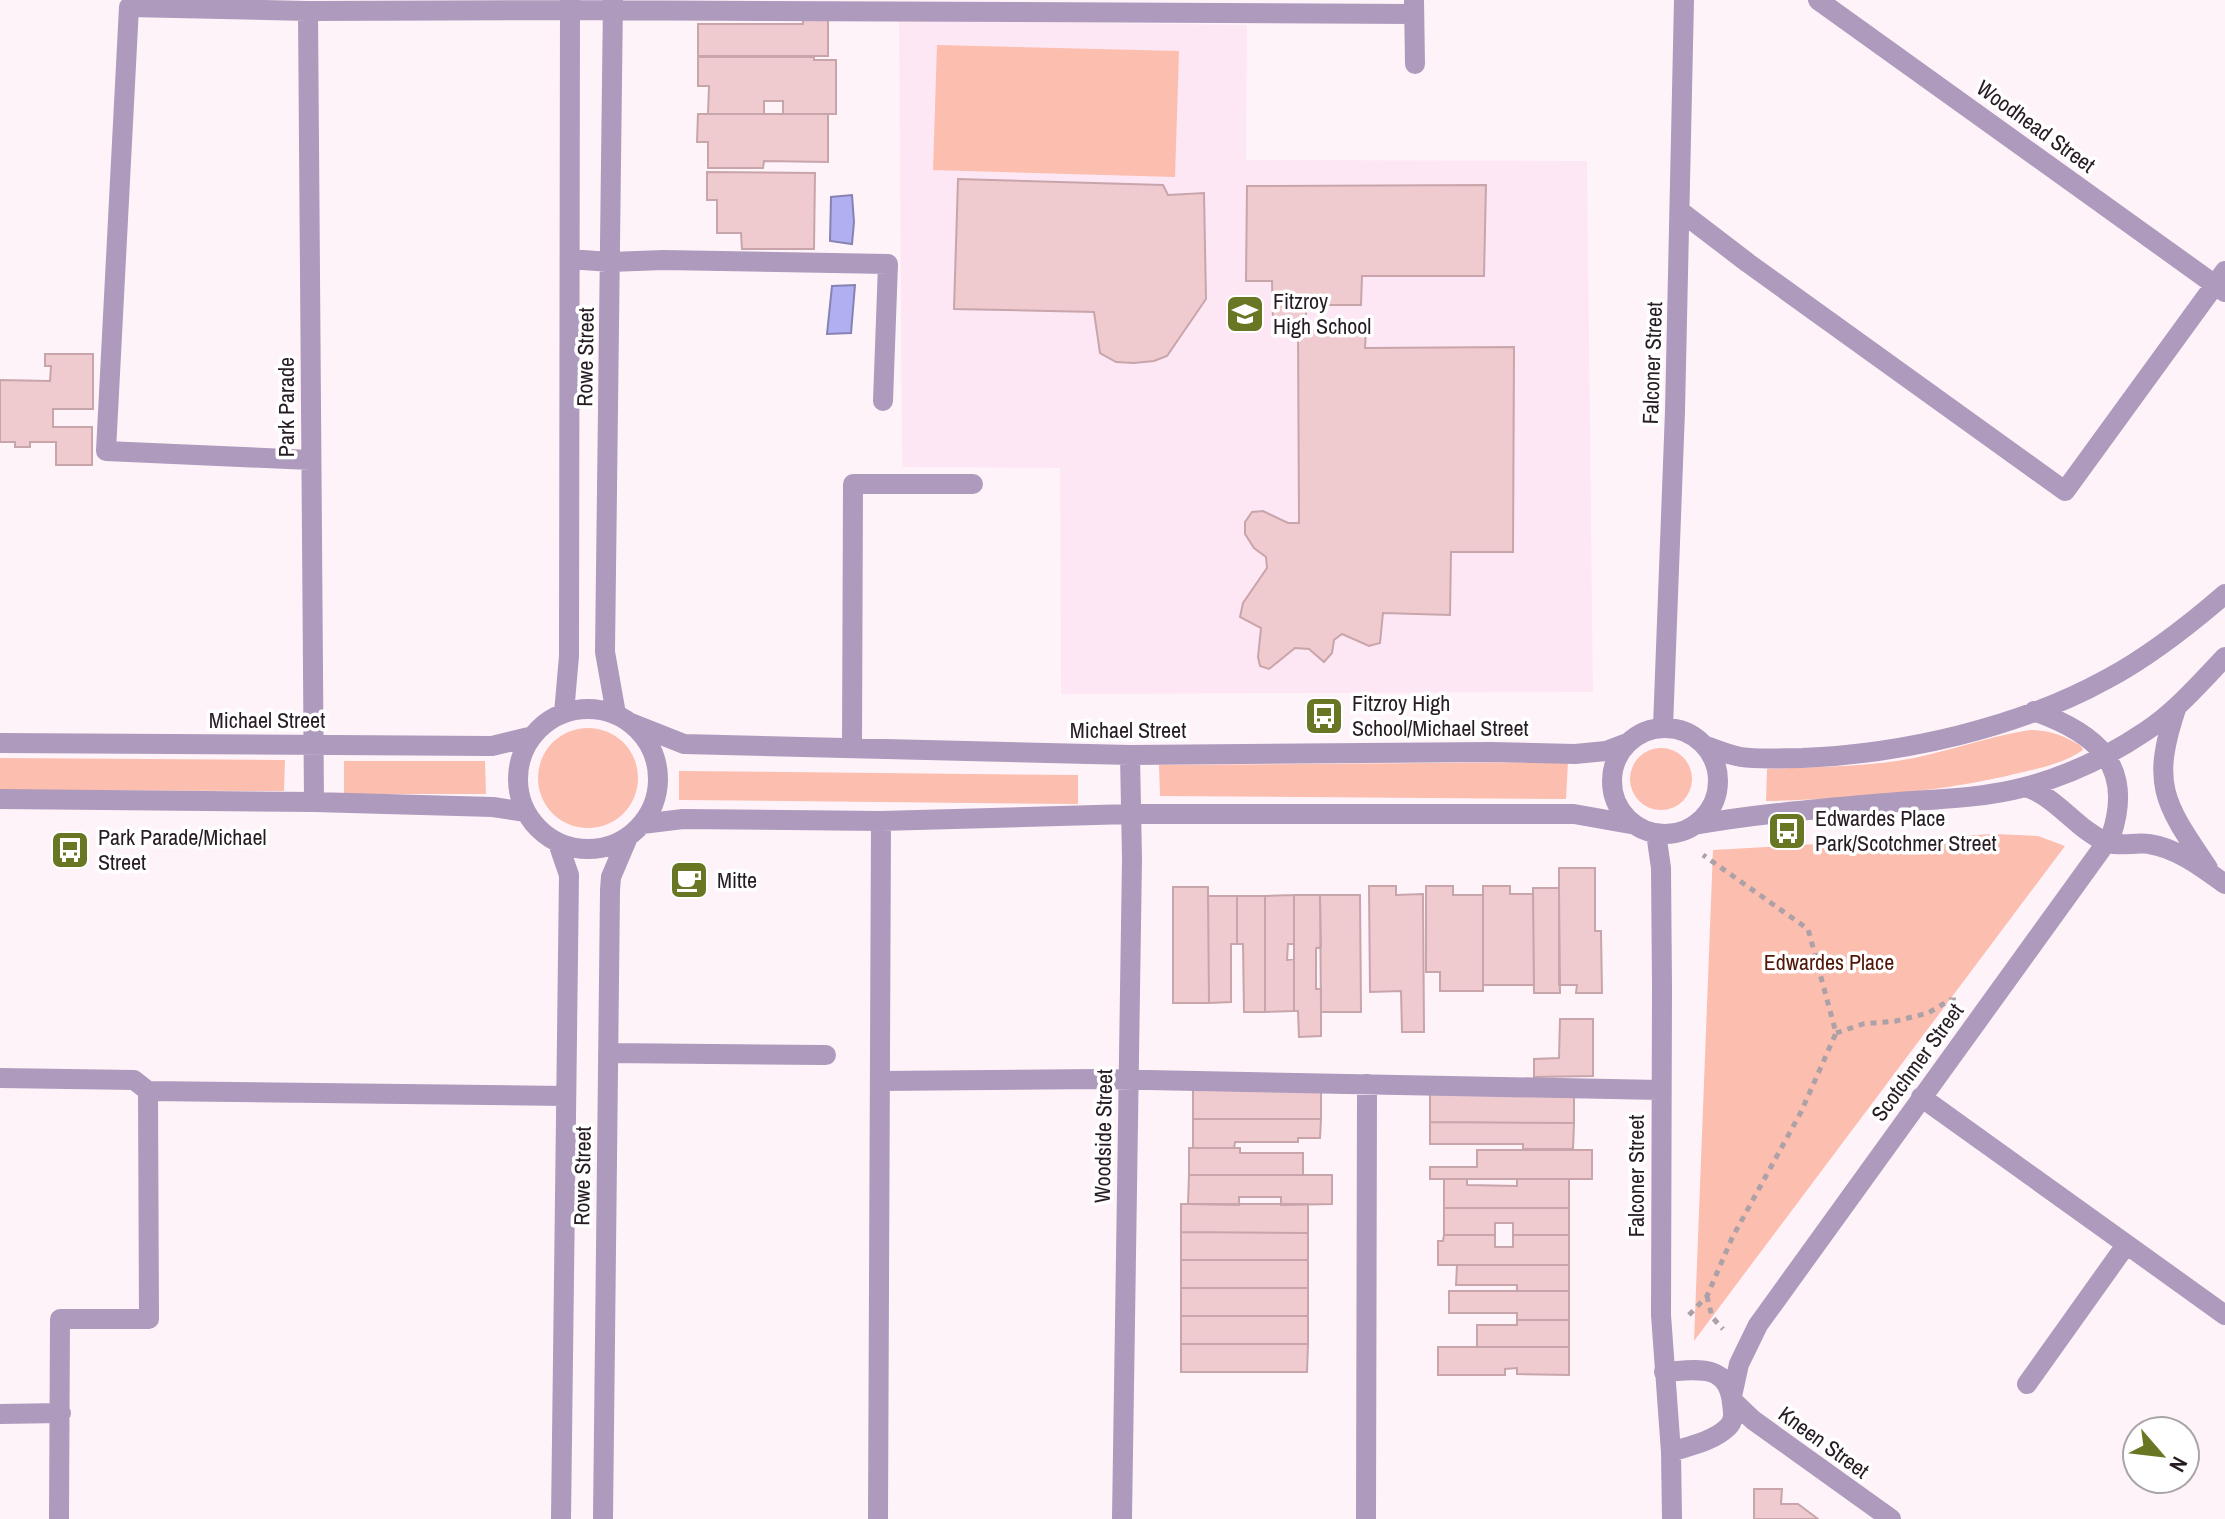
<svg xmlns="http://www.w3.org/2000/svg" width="2225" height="1519" viewBox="0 0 2225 1519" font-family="'Archivo Narrow',sans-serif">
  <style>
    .built { fill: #fee7f5 }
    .green { fill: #fcbeae }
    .water { fill: #afaff2; stroke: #8683b4; stroke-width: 2 }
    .building { fill: #efcbd0; stroke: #c8a5aa; stroke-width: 2 }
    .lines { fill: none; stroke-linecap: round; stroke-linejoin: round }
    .path { stroke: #ada1a8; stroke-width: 5; stroke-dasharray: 6 6; stroke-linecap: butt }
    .minor { stroke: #ae9abc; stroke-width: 20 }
    .labels { text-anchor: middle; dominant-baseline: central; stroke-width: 7; stroke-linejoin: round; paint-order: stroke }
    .street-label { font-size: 22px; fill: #271c23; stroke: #fff }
    .poi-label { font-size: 22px; fill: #271c23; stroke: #fff; text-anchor: start }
    .park-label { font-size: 22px; fill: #501608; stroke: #fff }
  </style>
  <rect width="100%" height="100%" fill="#fff3fa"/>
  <!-- built -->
  <path class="built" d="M899 20 1247 25 1246 160 1587 161 1593 692 1061 694 1060 468 902 467Z"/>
  <!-- green -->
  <path class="green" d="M937 45 1179 51 1175 177 933 170Z
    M538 778a50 50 0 1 1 100 0a50 50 0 1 1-100 0Z
    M2030 730C2050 730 2065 736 2081 746L2083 750C2065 763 2040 768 2019 773 1937 793 1851 799 1766 801L1767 769C1810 767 1854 767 1897 761 1942 754 1985 737 2030 730Z
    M1630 779a31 31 0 1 1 62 0a31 31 0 1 1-62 0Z
    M0 758 285 760 284 791 0 790Z
    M344 761H485L486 794H344Z
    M1568 762 1566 799 1160 796 1159 765Z
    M679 771 1078 775V804L679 800Z
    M1994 834 2038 836 2065 846 1694 1341 1713 850Z"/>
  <!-- water -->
  <path class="water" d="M852 195 854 222 852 244 830 241 831 197Z
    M855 285 851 333 827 334 832 286Z"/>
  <!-- building -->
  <path class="building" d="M803 20H828V56H698V24H803Z
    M698 57H814V60H836V114H783V101H764V114H708L709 86H698Z
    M698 114H828V162L764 161 763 168H708V142H697Z
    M707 172 815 173 814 249H742L741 233H717V200H707Z
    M958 179 1163 185 1168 195 1204 193 1206 299 1167 356 1154 361 1134 363 1116 362 1100 353 1094 312 954 309Z
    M1486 185 1484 276H1362L1361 305H1306V321H1273L1272 281H1246L1247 186Z
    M1298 330H1366L1365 348 1514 347 1513 552H1451L1450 615 1383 613 1380 643 1369 646 1342 634 1334 640 1332 653 1324 662 1309 649 1295 648 1269 669 1260 666 1258 657 1261 628 1240 617 1243 603 1267 568 1266 557 1254 548 1245 534V522L1252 512 1263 511 1288 523H1299Z
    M45 354H93V409H53V427H92V465H56V442H30V447H15V442H0V380L50 381 51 366H45Z
    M1559 868H1595V931H1601L1602 993H1576L1577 985H1559Z
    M1369 886H1396V895L1423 894 1424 1032H1402L1401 991 1370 992Z
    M1426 886H1453V895H1483V991H1440V972H1426Z
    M1483 886H1510V894H1533L1534 985H1483Z
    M1173 887H1208L1209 1003H1173Z
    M1533 888H1559L1560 993H1534Z
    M1294 895V944H1288L1287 960 1294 959V1011L1265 1012V896Z
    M1294 895H1320L1321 947 1316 948V989H1321V1036L1299 1037 1298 1011H1294Z
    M1320 895H1360L1361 1012H1321Z
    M1208 896H1237V944H1231V1002L1209 1003Z
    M1237 896H1265V1012H1244L1243 944H1237Z
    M1560 1019H1593V1076L1534 1077V1059L1559 1058Z
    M1193 1090H1321V1119H1193Z
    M1574 1092V1123L1430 1122V1093Z
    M1193 1119H1321L1320 1138H1298V1142H1235L1234 1148H1193Z
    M1430 1122 1574 1123 1573 1149H1523V1144H1430Z
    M1189 1148H1240V1153H1303V1175H1189Z
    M1477 1150H1592V1179H1430V1167H1477Z
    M1189 1175H1332V1204L1281 1205V1197H1239V1205L1188 1204Z
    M1444 1179H1467V1185L1517 1186V1179H1569V1208H1444Z
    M1181 1204H1308V1233L1181 1232Z
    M1444 1208H1569V1235H1513V1223H1495V1235H1444Z
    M1181 1232 1308 1233V1260H1181Z
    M1444 1235H1495V1247H1513V1235H1569V1265H1438V1241H1443Z
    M1181 1260H1308V1288H1181Z
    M1457 1265H1569V1291H1517V1285H1456Z
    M1181 1288H1308V1316H1181Z
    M1449 1291H1569V1320H1517V1313H1449Z
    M1181 1316H1308V1344H1181Z
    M1517 1320H1569V1347H1477V1325H1517Z
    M1181 1344H1308L1307 1372H1181Z
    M1438 1347H1569V1375L1517 1374V1368L1505 1369V1375H1438Z
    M1754 1489H1782L1781 1504H1798L1818 1519H1754Z"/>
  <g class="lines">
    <!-- path -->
    <path class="path" d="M1836 1033 1863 1024 1896 1021 1928 1013 1950 1000H1957
      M1707 1296 1712 1317 1723 1329
      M1689 1315 1707 1296 1732 1238 1801 1112 1836 1033 1808 929 1703 855"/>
    <!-- minor -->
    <path class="minor" d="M613 0 605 652 616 714
      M1414 0 1415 64
      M1818 0 2225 292
      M308 11 314 802
      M1680 211 1748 263 2065 491 2225 271
      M570 259 610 262 663 260 888 264 883 401
      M310 460 106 451 129 7 308 11 570 10 1414 14
      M2177 706C2150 785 2164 803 2208 868
      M518 779a70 70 0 1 1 140 0a70 70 0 1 1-140 0Z
      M564 713 569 656 570 0
      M631 723 684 744 1130 755 1491 752 1575 754 1606 751 1627 743
      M1663 727 1675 411 1684 0
      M1612 781a53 53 0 1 1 106 0a53 53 0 1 1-106 0Z
      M0 743 492 746 533 736
      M1706 746C1718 750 1729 755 1741 757 1761 760 1782 758 1802 758 1902 754 2018 728 2107 679 2150 656 2188 626 2225 594
      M852 748 853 484H973
      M2026 787C2058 798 2076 829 2106 842 2117 847 2137 842 2149 844 2177 848 2203 868 2225 884
      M0 799 314 802 493 807 526 812
      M642 824 683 819 881 821 1130 814H1574L1636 825
      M1694 825C1761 813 1830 808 1898 802 1940 799 1984 798 2025 787 2067 776 2109 756 2146 731 2176 711 2200 683 2225 657
      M1656 833 1661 868 1662 987 1661 1315 1671 1452 1672 1519
      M558 843 569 875 561 1519
      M608 1053 826 1055
      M0 1078 134 1080 148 1091 565 1096
      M880 1081 1097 1079 1660 1090
      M1921 1097 2225 1315
      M1664 1372C1695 1370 1728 1362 1732 1403 1733 1412 1735 1420 1728 1427 1714 1441 1689 1446 1671 1452
      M2027 1384 2126 1245
      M1732 1396 1739 1364 1758 1325 2111 836C2135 765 2096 733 2034 711
      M1732 1400 1753 1420 1891 1519
      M0 1414 61 1413
      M59 1519 60 1319H149L148 1091
      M603 1519 610 890 611 877 628 837
      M878 1519 881 821
      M1122 1519 1132 859 1130 755
      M1366 1519 1367 1084"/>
  </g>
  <!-- icons -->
  <defs>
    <symbol id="school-square" viewBox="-11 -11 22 22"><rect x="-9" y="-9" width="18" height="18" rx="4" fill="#697724" stroke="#fff"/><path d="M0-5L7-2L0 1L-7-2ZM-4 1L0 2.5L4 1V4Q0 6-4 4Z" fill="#fff"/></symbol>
    <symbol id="bus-square" viewBox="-11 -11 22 22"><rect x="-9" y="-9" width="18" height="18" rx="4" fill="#697724" stroke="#fff"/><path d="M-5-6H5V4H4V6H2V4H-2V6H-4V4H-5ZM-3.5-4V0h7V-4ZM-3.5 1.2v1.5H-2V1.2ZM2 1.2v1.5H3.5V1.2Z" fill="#fff"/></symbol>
    <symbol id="cafe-square" viewBox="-11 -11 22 22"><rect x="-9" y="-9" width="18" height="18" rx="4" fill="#697724" stroke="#fff"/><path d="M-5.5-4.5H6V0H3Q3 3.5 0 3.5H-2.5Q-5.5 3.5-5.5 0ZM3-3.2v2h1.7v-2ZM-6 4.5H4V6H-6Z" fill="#fff"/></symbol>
  </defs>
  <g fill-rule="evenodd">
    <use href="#school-square" x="1223" y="292" width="44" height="44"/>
    <use href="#bus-square" x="1302" y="694" width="44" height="44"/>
    <use href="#bus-square" x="1765" y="809" width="44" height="44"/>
    <use href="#bus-square" x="48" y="828" width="44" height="44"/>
    <use href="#cafe-square" x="667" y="858" width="44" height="44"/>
  </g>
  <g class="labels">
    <!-- street labels -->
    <g class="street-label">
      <text transform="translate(2036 126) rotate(36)">Woodhead Street</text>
      <text transform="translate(585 357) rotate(-89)">Rowe Street</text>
      <text transform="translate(1652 363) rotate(-88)">Falconer Street</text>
      <text transform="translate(286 407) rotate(-90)">Park Parade</text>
      <text x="267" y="720">Michael Street</text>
      <text x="1128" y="730">Michael Street</text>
      <text transform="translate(1917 1062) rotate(-54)">Scotchmer Street</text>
      <text transform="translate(1103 1136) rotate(-89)">Woodside Street</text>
      <text transform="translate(582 1176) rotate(-89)">Rowe Street</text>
      <text transform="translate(1636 1176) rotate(-90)">Falconer Street</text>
      <text transform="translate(1824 1442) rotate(36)">Kneen Street</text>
    </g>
    <!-- poi labels -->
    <g class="poi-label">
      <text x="1273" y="301">Fitzroy<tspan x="1273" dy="25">High School</tspan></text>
      <text x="1352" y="703">Fitzroy High<tspan x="1352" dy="25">School/Michael Street</tspan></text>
      <text x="1815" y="818">Edwardes Place<tspan x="1815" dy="25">Park/Scotchmer Street</tspan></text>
      <text x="98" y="837">Park Parade/Michael<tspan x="98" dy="25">Street</tspan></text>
      <text x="717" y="880">Mitte</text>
    </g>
    <!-- park labels -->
    <g class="park-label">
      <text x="1829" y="962">Edwardes Place</text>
    </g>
  </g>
  <!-- north arrow -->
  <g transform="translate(2161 1455) rotate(118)"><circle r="38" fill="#ffffff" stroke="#a9a4a7" stroke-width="2"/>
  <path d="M0-6L14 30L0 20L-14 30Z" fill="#697724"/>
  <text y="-12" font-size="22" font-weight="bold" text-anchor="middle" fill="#271c23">N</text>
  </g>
</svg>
